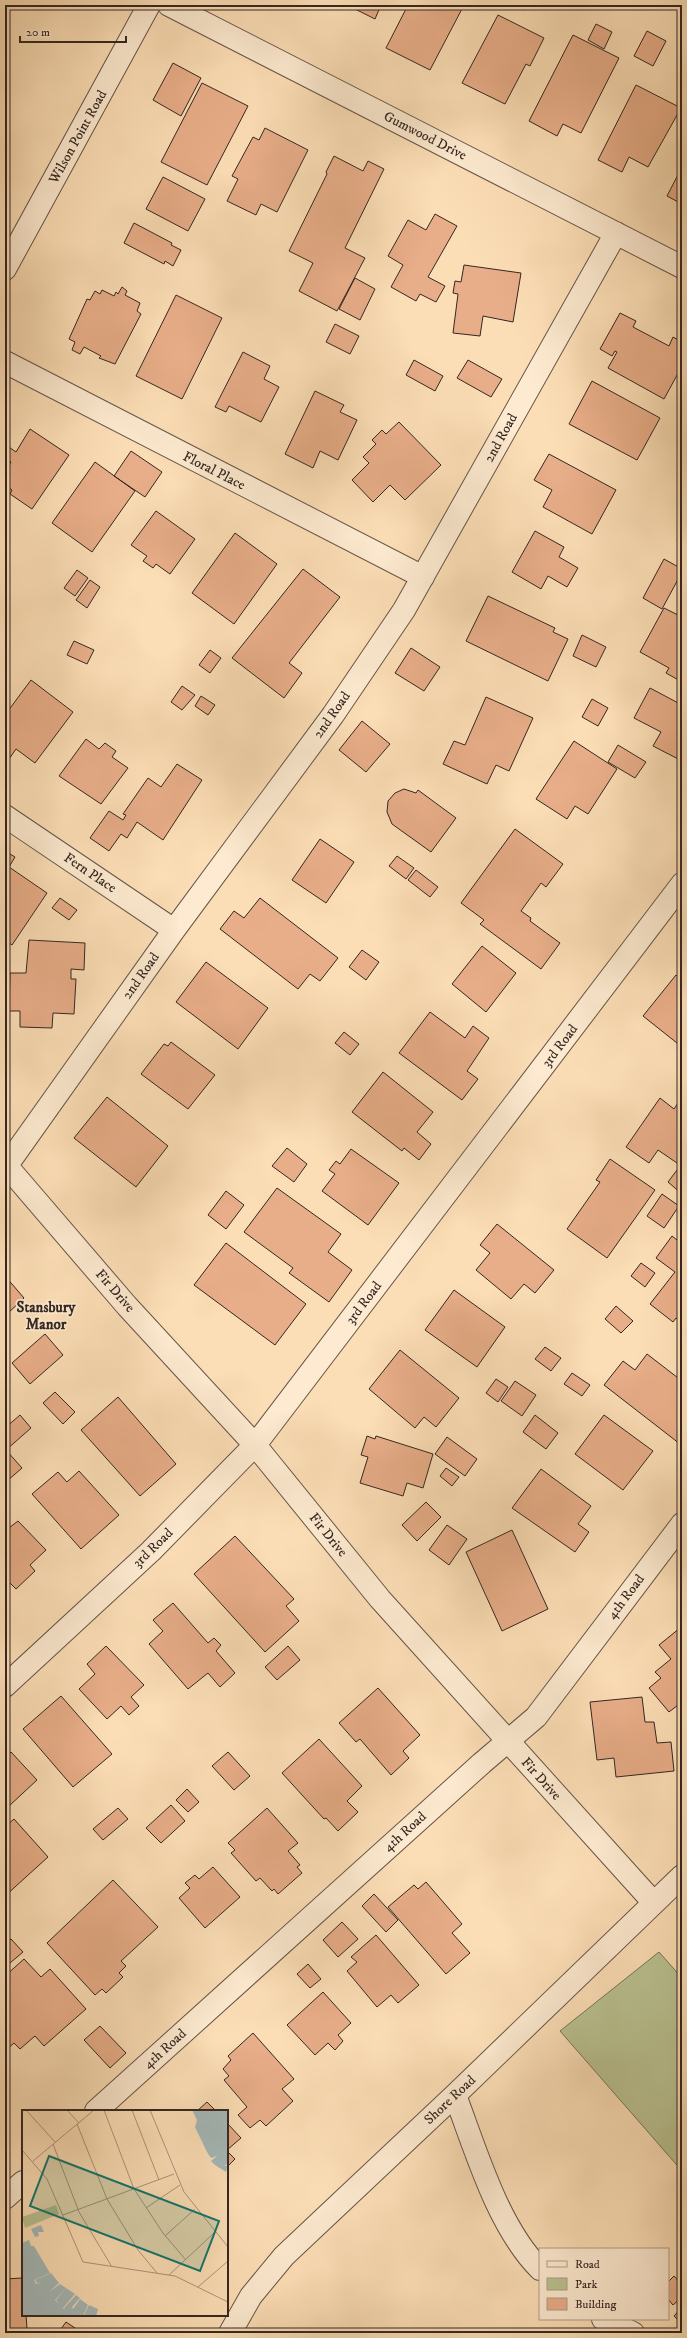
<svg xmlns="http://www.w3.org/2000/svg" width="687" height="2338" viewBox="0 0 687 2338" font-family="'IM FELL DW Pica',serif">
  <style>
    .green { fill: #bac292; stroke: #77745a }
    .building { fill: #e8ae89; stroke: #342722 }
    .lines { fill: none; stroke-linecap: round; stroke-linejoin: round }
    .minor-casing { stroke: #665547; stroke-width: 24 }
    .minor { stroke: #fdead0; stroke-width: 22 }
    .labels { text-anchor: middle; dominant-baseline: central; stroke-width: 3.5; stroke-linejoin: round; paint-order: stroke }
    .street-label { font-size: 14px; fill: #342722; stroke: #fdead0 }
    .neighbourhood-label { font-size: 15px; font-weight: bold; fill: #342722; stroke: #fdead0 }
    .inset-road { fill: none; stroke: #ac957b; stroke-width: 1 }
    .view { fill: #0f766e; fill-opacity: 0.15; stroke: #0f766e; stroke-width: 2 }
    .inset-edge { fill: none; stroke: #342722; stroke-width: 2 }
  </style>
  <rect width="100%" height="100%" fill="#fcdeb6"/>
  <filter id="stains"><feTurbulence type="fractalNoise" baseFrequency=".005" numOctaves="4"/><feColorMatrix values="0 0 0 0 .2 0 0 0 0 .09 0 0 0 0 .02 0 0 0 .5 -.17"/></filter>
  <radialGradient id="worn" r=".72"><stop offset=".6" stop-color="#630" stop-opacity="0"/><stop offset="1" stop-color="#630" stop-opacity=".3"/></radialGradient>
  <!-- green -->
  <path class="green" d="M659 1952 682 1978V2171L560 2031Z"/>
  <!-- building -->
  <path class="building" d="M347 5H381L375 19Z
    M408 5H464L430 70 386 48Z
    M514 5H526L524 10Z
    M498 15 544 38 530 66 526 64 505 104 462 83Z
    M596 24 612 32 604 49 588 40Z
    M647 31 666 41 653 66 634 56Z
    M573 35 619 58 581 133 563 124 557 136 529 121Z
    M173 63 201 78 181 116 153 100Z
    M202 83 248 106 207 185 161 162Z
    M636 85 681 108 648 167 629 157 622 172 598 160Z
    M265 128 308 150 277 212 261 204 256 215 227 201 238 179 232 176 253 137 259 140Z
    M334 156 363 171 368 161 384 169 345 248 365 258 337 311 299 291 313 263 289 251 327 174 326 172Z
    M682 167V204L667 196Z
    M163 177 205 199 188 231 146 209Z
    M435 214 457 226 428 277 445 286 436 302 420 294 416 301 391 287 403 265 388 256 408 220 426 230Z
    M134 223 172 243 171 245 181 250 173 266 165 261 164 264 124 243Z
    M464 265 521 273 513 322 483 316 480 336 453 333 458 294 453 293 455 281 461 282Z
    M355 278 375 289 360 320 339 309Z
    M122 287 127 291 125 295 140 303 137 311 141 314 115 364 99 358 101 356 84 347 80 354 72 350 75 342 69 339 87 299 90 300 95 291 100 294 102 290 114 296 116 292 118 294Z
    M176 295 222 318 182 399 136 376Z
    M620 313 636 321 633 327 669 346 673 337 682 342V366L664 399 608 368 617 352 615 351 612 356 600 349Z
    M335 324 359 336 350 354 326 342Z
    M243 352 270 366 264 379 279 387 261 422 229 406 226 412 215 407Z
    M414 360 443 376 435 391 406 375Z
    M468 360 502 379 491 397 457 378Z
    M592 381 660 418 637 460 569 424Z
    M315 391 344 405 340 412 357 420 338 460 320 451 313 468 285 454Z
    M399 422 441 465 405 500 390 485 373 502 352 480 369 463 363 457 376 444 372 440 382 430 386 434Z
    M30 429 69 455 32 509 10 494 12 490 5 485V471L11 462 5 458V447L6 445 16 452Z
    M131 451 162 472 145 497 114 476Z
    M549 454 616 490 592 534 543 507 552 490 534 480Z
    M95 462 135 491 92 552 52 523Z
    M156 511 195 539 170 574 156 564 153 568 143 561 147 556 131 545Z
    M682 530V543L677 540Z
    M535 531 564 547 559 557 578 568 567 587 548 576 541 589 512 572Z
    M235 533 277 564 234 624 192 593Z
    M664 559 682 569V572L662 609 643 598Z
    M303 569 340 597 289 663 302 673 284 698 232 658Z
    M77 570 88 578 75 596 64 588Z
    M90 580 100 587 87 608 76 600Z
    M488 596 555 628 553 632 568 639 548 681 466 641Z
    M664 608 682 617V682L666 673 669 668 640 652Z
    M582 635 606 647 596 667 573 656Z
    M74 641 94 650 87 664 67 655Z
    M411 648 440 667 424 691 395 673Z
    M210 650 221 658 210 673 199 665Z
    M31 680 73 712 35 763 16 749 7 762 5 760V715Z
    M182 686 195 695 182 710 171 702Z
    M650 688 682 705V761L653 746 661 732 634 718Z
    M201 696 215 705 208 715 195 706Z
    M486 697 533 718 509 771 496 765 487 784 443 764 454 741 465 745Z
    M592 699 608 708 598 726 582 717Z
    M362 721 390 744 366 772 339 750Z
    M86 739 99 749 105 743 116 751 112 757 128 768 101 804 59 776Z
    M574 741 617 769 588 814 575 806 567 819 536 799Z
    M618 745 646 762 635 778 608 762Z
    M177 764 202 780 163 840 137 822 127 838 121 834 109 851 90 838 109 811 123 820 126 815 123 814 148 778 161 787Z
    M404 789 416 793 418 790 456 818 431 852 392 824 387 812 388 801 395 793Z
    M515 829 563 864 546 887 541 883 521 911 531 918 530 921 560 943 541 969 480 924 484 920 461 903Z
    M320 839 354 862 326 903 292 880Z
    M5 851 15 857 9 867 47 893 12 945 5 940Z
    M397 856 414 868 406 879 389 866Z
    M416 870 438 887 430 897 408 880Z
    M60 898 77 910 69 920 52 908Z
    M260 898 338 958 320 981 310 974 298 989 220 929 234 911 244 918Z
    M29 940 85 943 84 970 71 969V979H76L74 1014 53 1013 52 1028 20 1027V1011H9L10 973H26Z
    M482 946 516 973 486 1012 452 984Z
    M362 950 379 962 366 980 349 967Z
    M206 962 268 1008 238 1049 176 1002Z
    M676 975 682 980V1047L643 1016Z
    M430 1012 465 1038 473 1026 489 1038 467 1071 478 1079 462 1100 399 1053Z
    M344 1032 359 1044 350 1055 335 1043Z
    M171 1042 215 1075 188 1109 141 1074 164 1044 168 1046Z
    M383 1072 433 1112 417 1132 431 1144 419 1160 404 1148 402 1151 352 1112Z
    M107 1097 168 1146 136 1187 74 1138Z
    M682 1097V1156L677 1163 658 1150 649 1163 626 1147 660 1098 674 1109Z
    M287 1148 307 1164 294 1182 272 1166Z
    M351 1149 399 1183 368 1225 322 1191 335 1174 329 1170 336 1161 340 1164Z
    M610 1159 655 1190 607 1258 567 1229 600 1182 596 1180Z
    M677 1170 682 1174V1194L668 1182Z
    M277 1188 341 1234 328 1252 352 1270 329 1302 289 1273 293 1268 244 1232Z
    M226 1191 244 1205 226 1229 208 1215Z
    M662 1194 679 1206 664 1228 647 1216Z
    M497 1224 554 1270 535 1293 524 1284 511 1299 476 1270 490 1253 480 1245Z
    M672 1236 682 1244V1323L676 1318 673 1322 650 1304 675 1272 656 1258Z
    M226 1243 306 1304 275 1345 194 1285Z
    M641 1263 655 1273 645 1287 631 1276Z
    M5 1276 24 1298 5 1316Z
    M454 1290 505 1327 477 1367 425 1330Z
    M616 1306 633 1321 621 1333 605 1319Z
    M45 1334 63 1355 30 1384 12 1363Z
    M545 1347 561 1358 551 1371 535 1359Z
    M400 1350 459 1398 436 1427 424 1417 415 1428 369 1389Z
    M647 1354 682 1381 680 1444 604 1385 623 1361 635 1370Z
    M572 1373 590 1385 582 1396 564 1384Z
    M496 1379 508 1387 498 1402 486 1393Z
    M515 1381 536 1395 522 1416 501 1401Z
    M55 1392 75 1412 63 1424 43 1403Z
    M118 1397 176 1464 140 1496 81 1430Z
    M20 1415 31 1428 6 1450 22 1468 7 1481 5 1479V1428Z
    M535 1415 558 1433 546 1449 523 1432Z
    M604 1415 653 1451 623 1490 575 1454Z
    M367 1436 375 1439 376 1436 433 1454 423 1488 407 1483 403 1496 360 1483 368 1457 361 1455Z
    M447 1437 477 1459 465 1476 435 1454Z
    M446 1468 459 1477 452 1486 440 1476Z
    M541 1469 591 1506 578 1524 589 1532 575 1552 512 1508Z
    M79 1471 119 1515 81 1549 32 1494 58 1472 67 1482Z
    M426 1502 441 1517 417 1541 402 1525Z
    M18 1521 46 1550 30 1565 35 1571 16 1589 5 1578V1531Z
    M447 1525 467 1539 449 1565 429 1550Z
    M512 1530 548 1609 502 1631 466 1552Z
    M235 1536 294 1599 286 1606 299 1621 265 1652 194 1574Z
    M173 1603 208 1643 214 1638 221 1645 216 1651 235 1673 220 1687 208 1673 188 1689 149 1644 163 1631 153 1620Z
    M680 1628 682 1631V1702L669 1712 649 1688 661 1678 655 1672 671 1659 659 1645Z
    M106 1646 144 1685 131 1697 139 1706 129 1715 121 1706 107 1719 79 1689 95 1674 87 1664Z
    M288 1646 300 1660 277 1680 265 1667Z
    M378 1688 420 1735 403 1751 409 1758 391 1775 360 1739 356 1742 339 1723Z
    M61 1696 112 1754 73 1787 23 1729Z
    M642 1697 645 1722H654L657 1743 671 1742 674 1771 616 1777 614 1758 597 1760 590 1702Z
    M319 1739 362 1786 347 1801 358 1812 338 1831 326 1818 324 1819 282 1773Z
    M11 1752 37 1780 8 1807 5 1803V1757Z
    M228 1752 250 1776 234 1790 212 1766Z
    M187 1789 199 1802 188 1812 176 1800Z
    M171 1805 185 1821 161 1843 146 1828Z
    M118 1808 128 1819 103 1840 93 1829Z
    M267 1808 298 1843 288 1851 300 1865 297 1867 302 1873 278 1894 274 1889 272 1891 260 1878 256 1881 231 1853 235 1850 228 1843Z
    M14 1819 48 1857 5 1896V1827Z
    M213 1867 240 1897 205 1928 179 1898 190 1888 185 1883 195 1875 199 1879Z
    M113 1880 158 1927 121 1961 126 1966 119 1973 123 1977 106 1993 102 1989 95 1995 47 1943Z
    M426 1882 462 1924 452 1933 470 1953 446 1974 388 1907 414 1885 418 1889Z
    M374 1894 398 1920 386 1932 362 1906Z
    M342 1922 358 1939 338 1957 323 1940Z
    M376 1935 419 1985 398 2003 391 1995 377 2007 347 1971 357 1962 351 1957Z
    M11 1939 23 1952 10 1963 5 1957V1944Z
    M24 1959 41 1977 50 1969 86 2009 44 2046 35 2036 20 2049 14 2043 5 2051V1976Z
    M308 1964 321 1979 310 1988 297 1974Z
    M323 1992 351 2023 338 2035 343 2041 335 2050 328 2043 315 2055 287 2025Z
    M100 2026 126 2053 110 2068 84 2040Z
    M253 2033 294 2079 282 2089 293 2101 266 2126 260 2120 250 2128 238 2115 247 2107 224 2080 229 2076 223 2069 231 2060 228 2056Z
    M207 2102 216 2111H197Z
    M227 2123 241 2138 227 2150Z
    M227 2151 235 2159 227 2167Z
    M674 2276 682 2285V2297L673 2305 668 2299V2282Z
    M22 2278 23 2315H26L27 2329 5 2333V2279Z
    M682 2307V2324L674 2316Z
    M66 2322 78 2330 76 2333H58Z"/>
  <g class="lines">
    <defs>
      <path id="minor" d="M169 5 682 267
        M5 269 149 5
        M5 362 423 577
        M5 816 174 930
        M5 1164 127 1306 255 1445 380 1599 654 1903
        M5 1168 174 930 333 715 404 610 616 233
        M5 1686 151 1551 255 1445 682 884
        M455 2095C476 2151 498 2227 540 2269
        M96 2111 482 1763 536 1717 682 1524
        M5 2198 23 2182
        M603 2319 633 2333
        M230 2333 251 2296 284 2256 455 2095 682 1876"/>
    </defs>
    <!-- minor casing -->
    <use href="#minor" class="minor-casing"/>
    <!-- minor -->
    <use href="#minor" class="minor"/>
  </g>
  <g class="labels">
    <!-- street labels -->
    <g class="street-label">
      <text transform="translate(425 136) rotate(27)">Gumwood Drive</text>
      <text transform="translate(78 137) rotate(-61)">Wilson Point Road</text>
      <text transform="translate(501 438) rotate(-61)">2nd Road</text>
      <text transform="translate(214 471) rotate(27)">Floral Place</text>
      <text transform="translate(332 715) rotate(-55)">2nd Road</text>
      <text transform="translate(90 873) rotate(34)">Fern Place</text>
      <text transform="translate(141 976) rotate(-55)">2nd Road</text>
      <text transform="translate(560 1046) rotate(-53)">3rd Road</text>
      <text transform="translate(115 1291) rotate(49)">Fir Drive</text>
      <text transform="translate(364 1303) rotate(-53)">3rd Road</text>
      <text transform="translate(328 1535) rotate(51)">Fir Drive</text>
      <text transform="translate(153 1548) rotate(-44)">3rd Road</text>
      <text transform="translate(626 1597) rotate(-53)">4th Road</text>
      <text transform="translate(541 1779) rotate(48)">Fir Drive</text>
      <text transform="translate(405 1832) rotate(-42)">4th Road</text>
      <text transform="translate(165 2049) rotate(-42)">4th Road</text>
      <text transform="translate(450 2100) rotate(-43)">Shore Road</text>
    </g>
    <!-- neighbourhood labels -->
    <g class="neighbourhood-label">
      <text x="46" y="1307">Stansbury<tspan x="46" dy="17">Manor</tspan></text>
    </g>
  </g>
  <!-- overview -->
  <g transform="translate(22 2110)">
    <rect width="206" height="206" fill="#fcdeb6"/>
    <path d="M34 95 37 104 3 118 0 107Z" fill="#bac292"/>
    <path d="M170 0H206V53L202 56 206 55 204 62 193 55 202 47 193 55 189 51 195 46 189 48 185 42 173 17 175 10ZM19 115 22 122H16L17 126 13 127 9 119ZM7 130 9 136H12L28 163 12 170 14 174 19 172 15 173 13 170 29 163 37 173 27 182 38 174 44 178 33 190 37 194 34 190 44 178 53 184 41 198 43 200 42 198 54 185 58 188 50 197 51 199 58 189 66 195 61 206H0V133ZM67 195 76 199 74 206 62 205Z" fill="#a4b9b9"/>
    <path class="inset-road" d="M4 0 33 32M45 0 57 13M82 0 112 79 141 123 163 149M110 0 137 70M128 0 162 82 206 137M55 14 85 89 116 140 135 163M31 34 57 102 90 157M0 40 25 69 61 152 153 166 206 192M11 51 72 0M124 98 158 75M41 105 152 64M143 126 173 99M147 165 193 122M176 177 206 151"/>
    <path class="view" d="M27 46 197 111 178 161 8 96Z"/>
    <rect width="206" height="206" class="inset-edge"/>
  </g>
  <!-- margin -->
  <rect width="687" height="2338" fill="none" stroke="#fcdeb6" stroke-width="20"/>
  <rect x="6" y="6" width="675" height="2326" fill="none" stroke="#342722" stroke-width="2"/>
  <rect x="10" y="10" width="667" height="2318" fill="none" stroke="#342722"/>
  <!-- legend -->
  <rect x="539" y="2248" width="130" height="72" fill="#fdead0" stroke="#ad9c8a"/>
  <rect x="547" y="2261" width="20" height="6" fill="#fdead0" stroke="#ad9c8a"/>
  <text x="575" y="2268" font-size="12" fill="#342722">Road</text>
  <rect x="547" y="2278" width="20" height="12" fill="#bac292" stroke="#ad9c8a"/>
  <text x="575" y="2288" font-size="12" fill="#342722">Park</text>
  <rect x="547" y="2298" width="20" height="12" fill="#e8ae89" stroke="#ad9c8a"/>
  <text x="575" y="2308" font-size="12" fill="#342722">Building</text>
  <!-- scale -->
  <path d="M20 36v6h106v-6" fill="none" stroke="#342722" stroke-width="2"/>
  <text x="26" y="36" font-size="12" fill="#342722" stroke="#fdead0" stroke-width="3" paint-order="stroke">20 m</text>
  <rect width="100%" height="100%" filter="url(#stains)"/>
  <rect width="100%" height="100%" fill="url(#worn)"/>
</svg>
